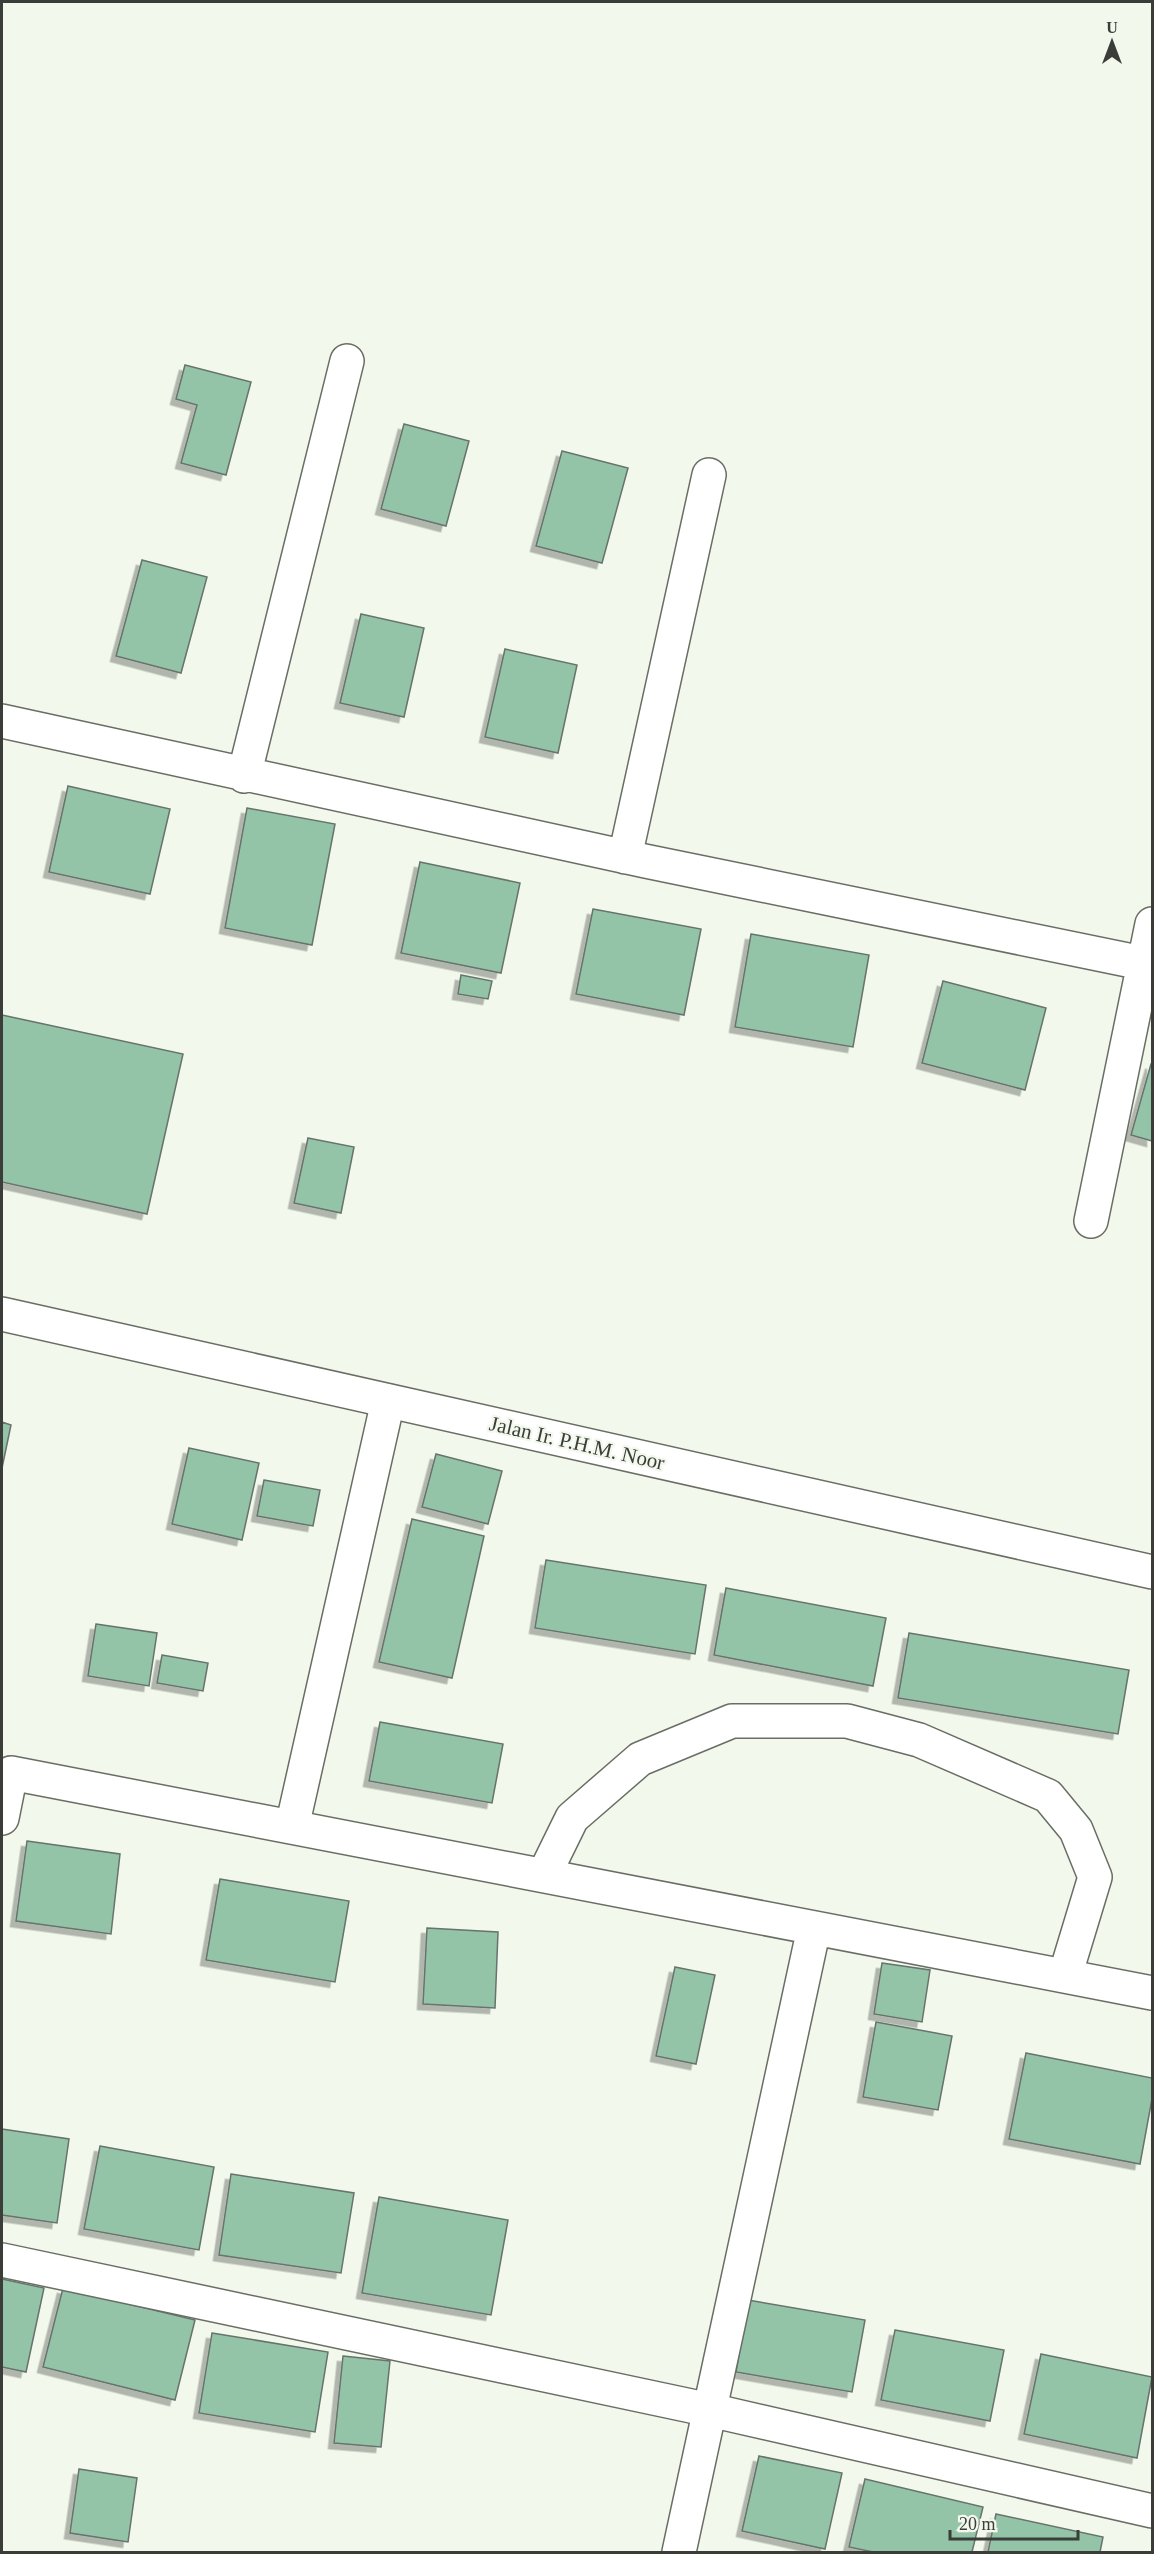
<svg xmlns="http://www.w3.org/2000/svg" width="1154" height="2554" viewBox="0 0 1154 2554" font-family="'Times New Roman',serif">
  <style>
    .building { fill: #93c4a7; stroke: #68736d; stroke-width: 1.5; filter: url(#shadow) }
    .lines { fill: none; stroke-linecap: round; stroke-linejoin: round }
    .minor-casing { stroke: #696e64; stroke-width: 36 }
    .primary-casing { stroke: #696e64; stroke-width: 36 }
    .minor { stroke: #fff; stroke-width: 33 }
    .primary { stroke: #fff; stroke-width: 33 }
    .labels { text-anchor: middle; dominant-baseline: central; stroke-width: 4.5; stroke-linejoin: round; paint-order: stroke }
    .street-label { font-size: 21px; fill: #3b3d39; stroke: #f2f8ec }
  </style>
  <defs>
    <filter id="shadow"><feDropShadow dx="-5.5" dy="5.5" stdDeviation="0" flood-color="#0004"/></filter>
  </defs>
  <rect width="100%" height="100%" fill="#f2f8ec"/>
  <!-- building -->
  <path class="building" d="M185 365 251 382 226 475 181 463 197 405 176 399Z
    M404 424 469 441 446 526 381 509Z
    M562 451 628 468 602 563 536 546Z
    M142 560 207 577 181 673 116 656Z
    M361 614 424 628 404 717 340 703Z
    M505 649 577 665 558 753 485 737Z
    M68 786 170 809 150 894 49 872Z
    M247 808 335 824 312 945 225 928Z
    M420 862 520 883 501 973 401 953Z
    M593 909 701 929 684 1015 576 994Z
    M751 934 869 955 853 1047 735 1027Z
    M461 975 492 981 488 999 458 994Z
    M943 981 1046 1008 1025 1090 922 1063Z
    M2 1015 183 1054 147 1214 2 1182Z
    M1151 1064H1152V1141L1131 1135Z
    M308 1138 354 1147 341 1213 294 1203Z
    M2 1422 11 1425 2 1468Z
    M189 1448 259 1463 242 1540 172 1524Z
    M436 1454 502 1471 488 1524 422 1507Z
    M264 1480 320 1490 313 1526 257 1516Z
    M412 1519 484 1536 452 1678 379 1662Z
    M546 1560 706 1585 695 1654 535 1628Z
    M726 1588 886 1618 873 1686 714 1655Z
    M96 1624 157 1633 149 1686 88 1676Z
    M909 1633 1129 1670 1118 1734 898 1698Z
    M162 1655 208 1663 203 1691 157 1683Z
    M380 1722 503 1744 492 1803 369 1781Z
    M27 1841 120 1854 111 1934 16 1921Z
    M220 1879 349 1901 335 1982 206 1960Z
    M427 1928 498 1932 495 2008 423 2004Z
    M882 1963 930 1970 922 2022 874 2014Z
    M675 1967 715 1975 696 2064 656 2056Z
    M876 2022 952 2036 938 2110 863 2097Z
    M1026 2053 1152 2078V2099L1140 2164 1009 2139Z
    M2 2129 69 2139 57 2223 2 2215Z
    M100 2146 214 2167 199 2250 84 2229Z
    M231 2174 354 2193 341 2273 219 2255Z
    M379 2197 508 2220 491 2315 362 2293Z
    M2 2279 44 2288 26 2372 2 2367Z
    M63 2288 195 2320 175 2400 43 2367Z
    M748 2300 865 2320 852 2392 736 2372Z
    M895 2330 1004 2350 990 2421 881 2400Z
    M212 2333 328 2352 315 2432 199 2413Z
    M1041 2354 1152 2377 1137 2458 1024 2434Z
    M343 2356 390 2361 381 2447 334 2443Z
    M759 2456 842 2473 825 2549 742 2531Z
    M79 2469 137 2478 128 2542 70 2533Z
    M865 2479 983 2507 972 2552H873L849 2547Z
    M996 2514 1103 2537 1100 2552H988Z"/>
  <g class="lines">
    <defs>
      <path id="minor" d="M2 721 645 861 1152 965
        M244 776 347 361
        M625 857 709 475
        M1091 1221 1152 924
        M2 1818 11 1773 1152 1993
        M292 1827 388 1401
        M544 1875 572 1818 640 1759 732 1721H847L919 1740 1048 1796 1076 1830 1095 1877 1065 1976
        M2 2260 710 2410 1152 2511
        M679 2552 814 1928"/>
      <path id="primary" d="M2 1314 1152 1572"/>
    </defs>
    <!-- minor casing -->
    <use href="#minor" class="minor-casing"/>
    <!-- primary casing -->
    <use href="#primary" class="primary-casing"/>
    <!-- minor -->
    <use href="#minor" class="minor"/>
    <!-- primary -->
    <use href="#primary" class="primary"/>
  </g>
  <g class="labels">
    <!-- street labels -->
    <g class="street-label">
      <text transform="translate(577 1443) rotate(13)">Jalan Ir. P.H.M. Noor</text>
    </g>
  </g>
  <!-- border -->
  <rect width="1154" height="2554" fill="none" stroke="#3b3d39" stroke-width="6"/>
  <!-- north arrow -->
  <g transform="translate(1112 42)" stroke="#f2f8ec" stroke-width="4.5" paint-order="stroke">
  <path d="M0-4.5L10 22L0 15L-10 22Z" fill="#3b3d39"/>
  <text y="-9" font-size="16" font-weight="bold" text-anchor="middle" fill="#3b3d39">U</text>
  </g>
  <!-- scale -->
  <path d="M950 2530v9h128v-9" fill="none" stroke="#3b3d39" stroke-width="3"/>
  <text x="959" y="2530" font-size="18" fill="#3b3d39" stroke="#f2f8ec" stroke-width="4.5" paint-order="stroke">20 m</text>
</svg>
